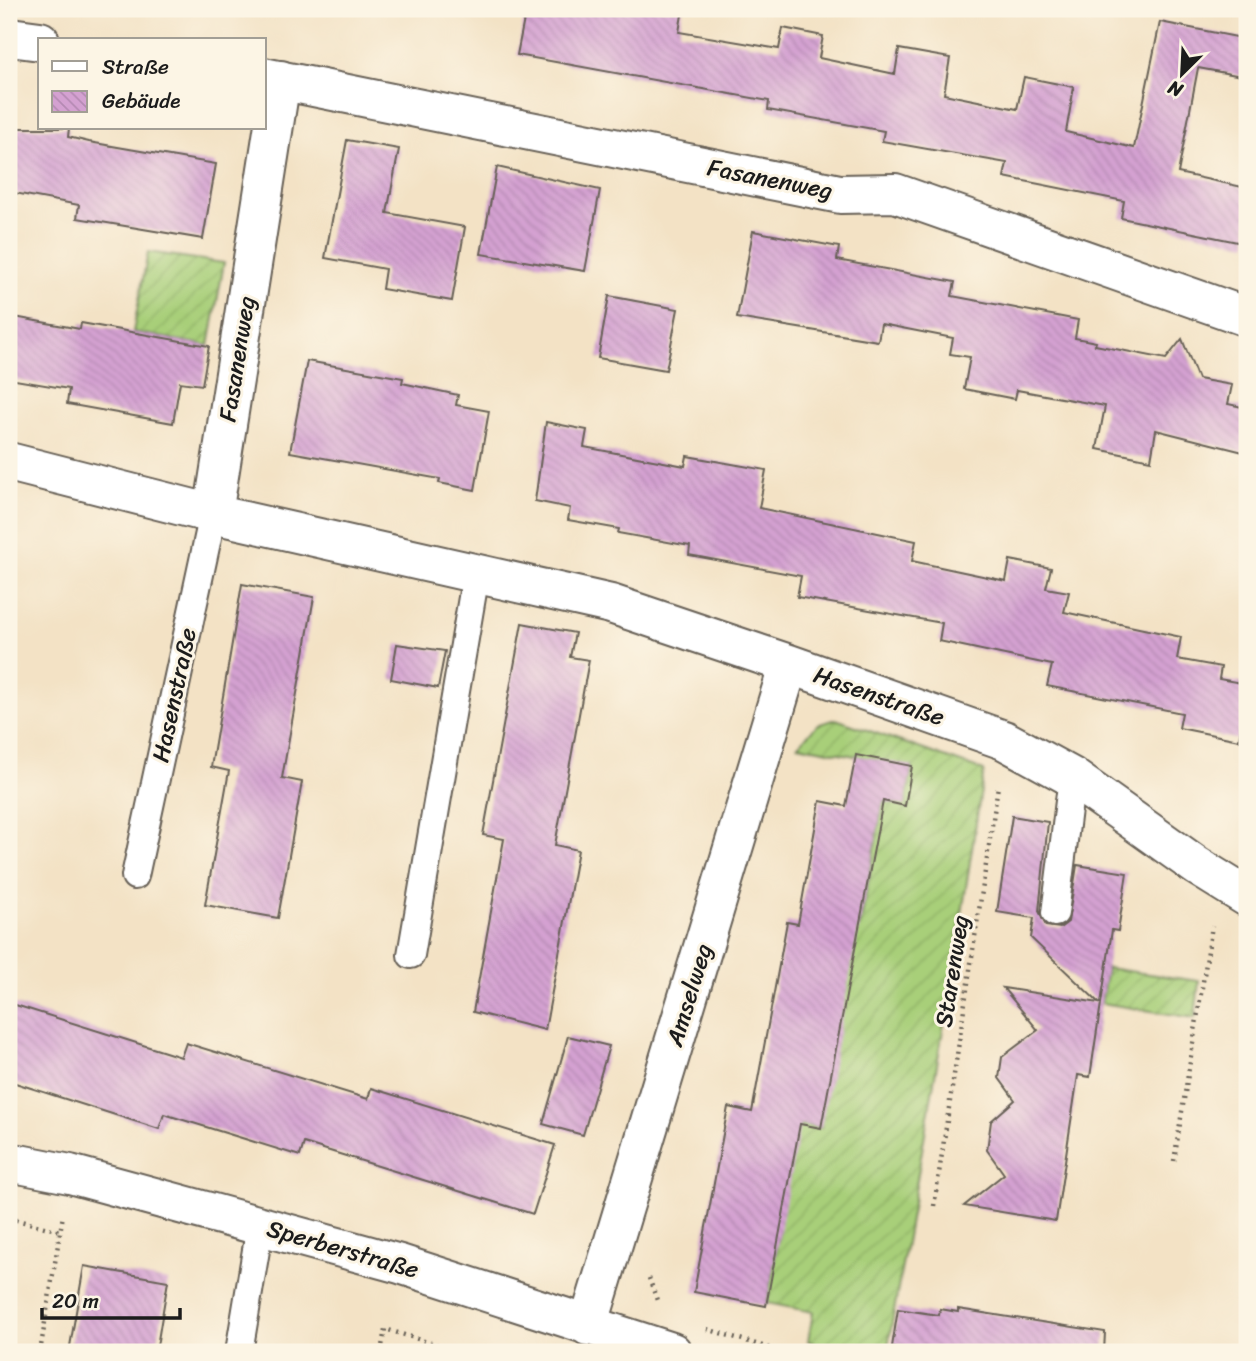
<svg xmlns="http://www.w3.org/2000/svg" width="1256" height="1361" viewBox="0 0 1256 1361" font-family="Sriracha,sans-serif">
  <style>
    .garden { fill: url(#garden-furrows); stroke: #62764a; stroke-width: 2 }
    .building { fill: url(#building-back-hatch) }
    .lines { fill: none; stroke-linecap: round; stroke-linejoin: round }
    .service-casing { stroke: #676157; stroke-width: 30 }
    .minor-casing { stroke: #676157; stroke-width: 42 }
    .path { stroke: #676157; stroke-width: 4.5; stroke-dasharray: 2 5; stroke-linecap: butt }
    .service { stroke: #fff; stroke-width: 26 }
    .minor { stroke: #fff; stroke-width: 38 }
    .labels { text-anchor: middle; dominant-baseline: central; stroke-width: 6; stroke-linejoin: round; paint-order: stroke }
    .street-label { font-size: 24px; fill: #1c1c1c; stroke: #fcf5e5 }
  </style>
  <defs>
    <pattern id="garden-furrows" width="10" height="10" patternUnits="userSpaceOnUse" patternTransform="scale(1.75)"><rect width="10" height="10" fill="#a8cf79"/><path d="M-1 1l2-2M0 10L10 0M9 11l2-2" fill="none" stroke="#90b168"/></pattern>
    <pattern id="building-back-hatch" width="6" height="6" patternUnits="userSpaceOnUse" patternTransform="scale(1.75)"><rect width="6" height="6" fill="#d4a1d1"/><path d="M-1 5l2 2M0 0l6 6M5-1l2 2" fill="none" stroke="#b58ab3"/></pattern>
  </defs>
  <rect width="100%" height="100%" fill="#fcf5e5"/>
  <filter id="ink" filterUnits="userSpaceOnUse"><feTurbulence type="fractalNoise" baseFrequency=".0143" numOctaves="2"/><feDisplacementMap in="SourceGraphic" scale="14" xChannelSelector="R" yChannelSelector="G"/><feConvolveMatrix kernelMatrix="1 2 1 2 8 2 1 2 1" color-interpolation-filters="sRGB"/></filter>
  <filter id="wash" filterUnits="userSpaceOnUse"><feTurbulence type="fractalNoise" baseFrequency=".00686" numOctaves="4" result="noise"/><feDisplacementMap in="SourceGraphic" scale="28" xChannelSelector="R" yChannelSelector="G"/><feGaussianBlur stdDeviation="1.57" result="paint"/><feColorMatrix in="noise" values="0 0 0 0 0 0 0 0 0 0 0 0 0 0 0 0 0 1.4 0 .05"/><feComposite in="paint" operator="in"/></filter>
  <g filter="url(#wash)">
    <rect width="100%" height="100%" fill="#f3e2c5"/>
    <!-- garden -->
    <path class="garden" d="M148 252 224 263 209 346 133 332Z
      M836 719 984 771 952 978 887 1352H839L808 1341 813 1312 767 1303 779 1234 775 1120 821 1128 829 922 860 927 883 801 905 805 912 767 798 745 817 725Z
      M1107 968 1199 981 1195 1018 1101 1003Z"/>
    <g id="blocks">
      <!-- building -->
      <path class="building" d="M526 9H683L679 32 779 49 783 28 823 36 819 58 895 74 899 49 950 58 944 94 1017 109 1024 77 1074 87 1066 132 1134 148 1160 22 1247 39V77L1198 68 1178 173 1247 188V244L1121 218 1124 201 1004 177 1007 163 882 141 884 131 768 110 769 101 517 55Z
        M9 128H69L68 137 89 142 216 164 203 239 77 218 79 205 9 192Z
        M347 140 399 149 387 213 465 227 452 301 382 289 385 269 325 258Z
        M497 167 600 190 585 271 481 254Z
        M753 231 839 247 837 260 955 282 952 296 1078 320 1075 338 1096 342 1095 345 1166 359 1182 339 1198 379 1232 385 1228 404 1247 408V453L1156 430 1151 460 1097 449 1105 406 1017 390 1015 399 964 389 970 357 950 354 953 338 881 324 878 341 737 318Z
        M609 296 678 309 666 370 598 358Z
        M9 316 80 329 81 323 209 346 202 385 180 382 173 423 67 404 69 389 9 379Z
        M307 361 403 378 402 383 458 395 456 405 489 411 475 490 439 483 440 479 290 452Z
        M546 422 587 430 584 447 685 466 687 456 766 470 759 508 916 541 912 561 1006 581 1010 560 1051 568 1046 588 1069 592 1064 612 1181 637 1177 659 1221 667 1219 679 1247 684 1239 740 1179 728 1182 713 1047 686 1052 665 939 641 942 623 797 597 801 576 689 555 690 546 618 533 619 529 568 520 570 508 535 501Z
        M242 584 314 597 282 778 302 782 278 918 205 905 229 771 211 767Z
        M522 623 575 633 570 657 589 660 555 845 578 850 545 1030 473 1012 504 839 483 835Z
        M397 644 445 651 438 688 391 679Z
        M856 755 912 766 905 806 883 801 821 1128 800 1124 766 1306 694 1292 728 1107 752 1112 787 922 798 924 820 801 846 806Z
        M1012 816 1048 822 1039 911 1046 926 1060 928 1068 922 1077 865 1127 873 1118 931 1112 930 1090 1077 1078 1075 1056 1221 964 1206 1004 1174 987 1150 991 1121 1015 1100 999 1078 1002 1057 1038 1030 1003 988 1099 1003 1031 938 1034 918 997 912Z
        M9 1003 181 1057 186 1043 368 1099 371 1088 555 1145 533 1214 304 1143 300 1156 164 1114 159 1129 9 1081Z
        M568 1036 609 1046 583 1135 543 1124Z
        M84 1266 168 1281 156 1352H69Z
        M898 1309 939 1315 940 1309 958 1312V1309L1105 1332 1104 1352H920L892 1347Z"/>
    </g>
  </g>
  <g filter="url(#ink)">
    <use href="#blocks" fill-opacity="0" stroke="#676157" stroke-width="2"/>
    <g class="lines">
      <defs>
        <path id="service" d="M135 876 213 514
          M1055 913 1072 777
          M411 955 476 574
          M239 1352 260 1226"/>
        <path id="minor" d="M10 37 40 41
          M264 77 840 194 895 193 1247 317
          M9 462 213 514 611 604 789 664 1004 740 1072 777 1197 866 1247 897
          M213 514 281 80
          M9 1162 70 1174 400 1264 672 1352
          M588 1326 789 664"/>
      </defs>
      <!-- service casing -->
      <use href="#service" class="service-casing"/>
      <!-- minor casing -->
      <use href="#minor" class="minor-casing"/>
      <!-- path -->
      <path class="path" d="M1174 1161 1212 926
        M934 1206 998 786
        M9 1218 60 1231
        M649 1278 658 1303
        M707 1329 782 1352
        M40 1352 63 1215
        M381 1352 385 1329 460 1352"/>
      <!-- service -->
      <use href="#service" class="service"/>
      <!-- minor -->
      <use href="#minor" class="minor"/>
    </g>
  </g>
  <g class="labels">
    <!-- street labels -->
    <g class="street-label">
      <text transform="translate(770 179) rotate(11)">Fasanenweg</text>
      <text transform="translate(237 359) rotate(-81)">Fasanenweg</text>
      <text transform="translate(174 695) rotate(-78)">Hasenstraße</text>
      <text transform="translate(879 696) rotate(19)">Hasenstraße</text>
      <text transform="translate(952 971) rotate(-81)">Starenweg</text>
      <text transform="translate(689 995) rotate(-73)">Amselweg</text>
      <text transform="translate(343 1249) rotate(16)">Sperberstraße</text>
    </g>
  </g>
  <!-- margin -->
  <rect width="1256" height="1361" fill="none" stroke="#fcf5e5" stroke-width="35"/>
  <!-- legend -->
  <rect x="38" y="38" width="228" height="91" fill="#fcf5e5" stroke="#a29e95" stroke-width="2"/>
  <rect x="52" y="61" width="35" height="10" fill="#ffffff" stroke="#a29e95" stroke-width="2"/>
  <text x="102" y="74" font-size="21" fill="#1c1c1c">Straße</text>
  <rect x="52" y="91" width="35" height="21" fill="url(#building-back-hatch)" stroke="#a29e95" stroke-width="2"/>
  <text x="102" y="108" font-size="21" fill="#1c1c1c">Gebäude</text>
  <!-- north arrow -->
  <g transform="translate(1182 74) rotate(204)" stroke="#fcf5e5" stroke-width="5" paint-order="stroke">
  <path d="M0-5L12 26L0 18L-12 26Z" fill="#1c1c1c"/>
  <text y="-10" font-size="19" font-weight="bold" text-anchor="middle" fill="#1c1c1c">N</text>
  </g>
  <!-- scale -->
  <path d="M42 1308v10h138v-10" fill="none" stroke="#1c1c1c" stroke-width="3.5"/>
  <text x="52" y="1308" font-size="21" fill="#1c1c1c" stroke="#fcf5e5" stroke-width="5" paint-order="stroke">20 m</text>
</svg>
